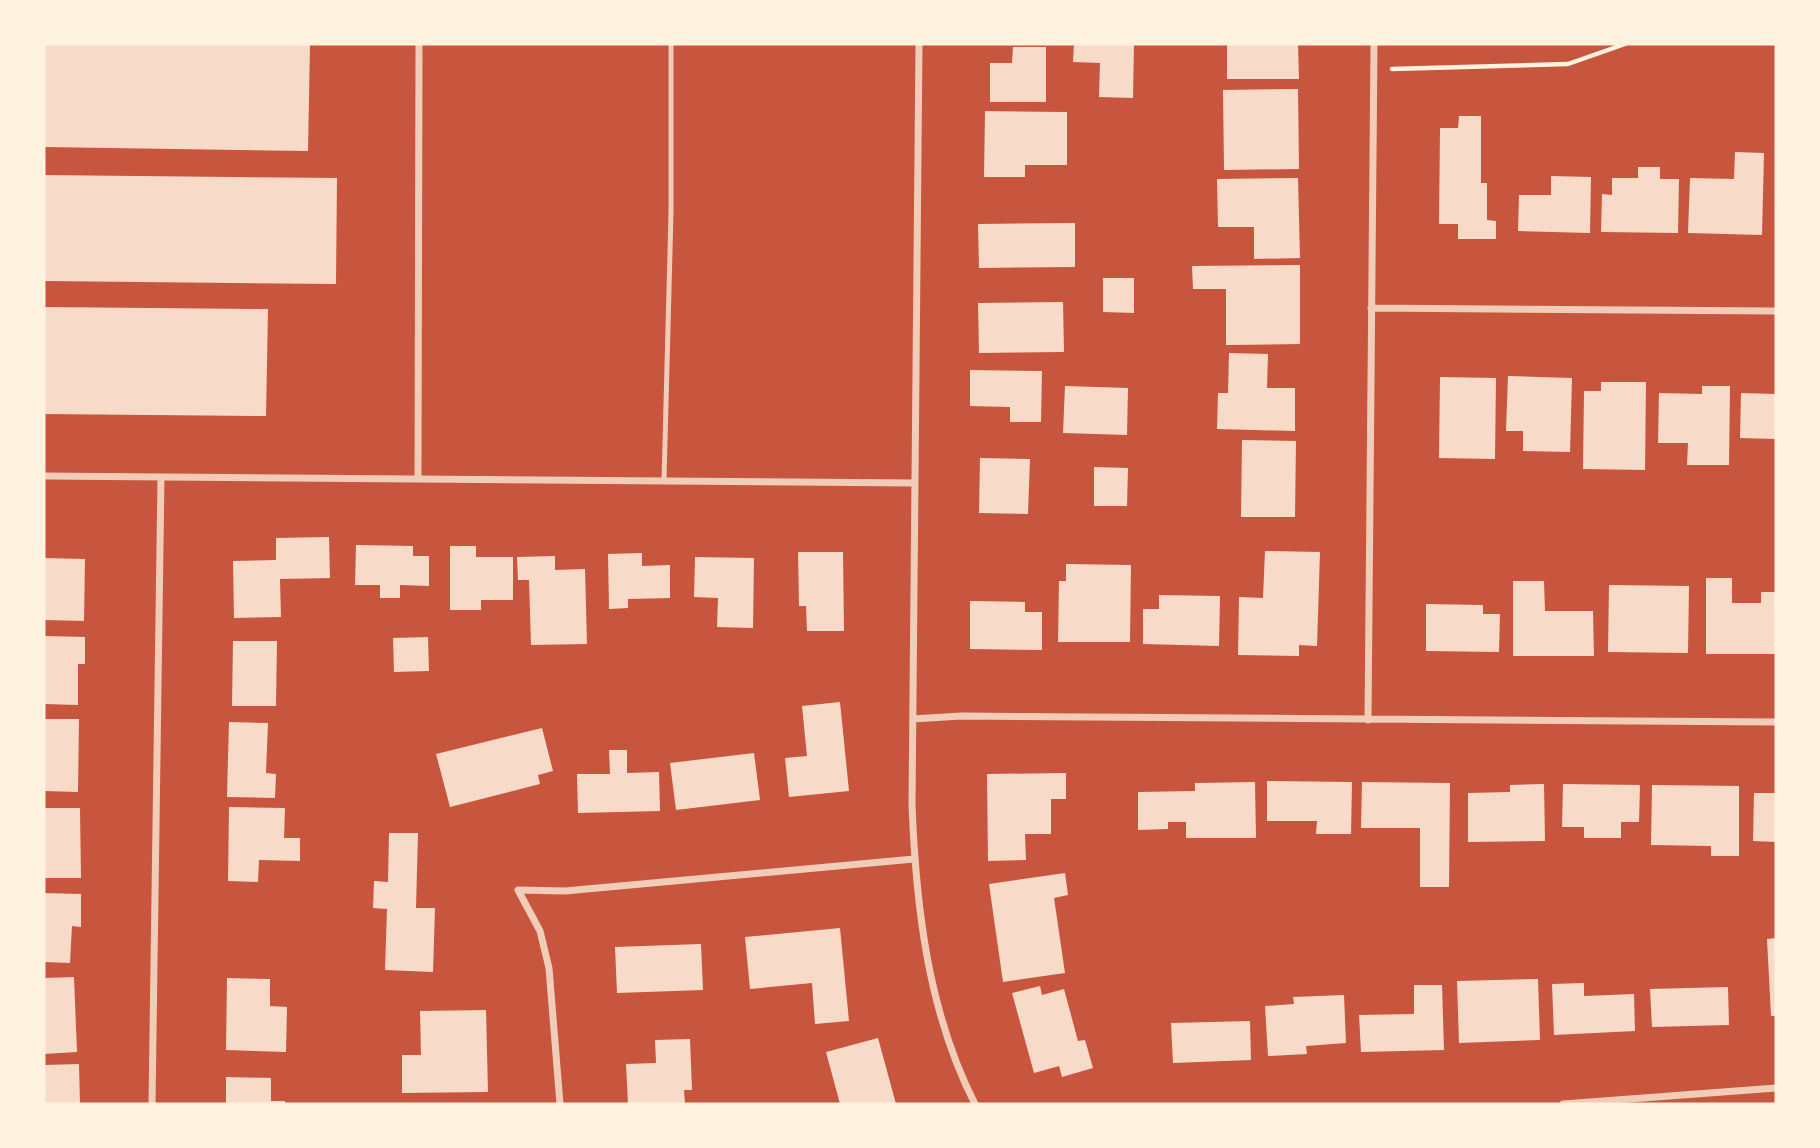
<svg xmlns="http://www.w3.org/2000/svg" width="1820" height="1148" viewBox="0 0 1820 1148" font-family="'Alegreya Sans',sans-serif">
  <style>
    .building { fill: #f7dbc8 }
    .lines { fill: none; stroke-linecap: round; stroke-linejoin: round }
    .path { stroke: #fff3e0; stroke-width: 4.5 }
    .service { stroke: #f1ccb7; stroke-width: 5 }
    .minor { stroke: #f1ccb7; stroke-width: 7 }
  </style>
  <rect width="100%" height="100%" fill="#c8553d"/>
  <!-- building -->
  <path class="building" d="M44 44 310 45 308 151 44 147Z
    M1074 44H1134L1133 98 1099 97 1100 63 1073 62Z
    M1227 44H1298L1299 79H1227Z
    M1013 47H1046V102H990V63H1012Z
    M1298 89 1299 169 1224 170 1223 90Z
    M985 111 1067 112V165H1025V177H984Z
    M1459 116H1481V183H1487V220L1496 221V239H1458V224H1439L1440 128H1458Z
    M1735 152 1764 153 1762 235 1688 233 1690 178 1734 179Z
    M1638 167H1660V179H1679L1678 233 1601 232 1602 194 1612 195V178H1638Z
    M44 175 337 178 336 284 44 281Z
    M1551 176 1591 177 1590 233 1518 231 1519 195H1551Z
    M1298 178 1300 258 1254 259V227H1218L1217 179Z
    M1075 223V267L979 268 978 224Z
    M1300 265V344L1226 345V289H1193L1192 266Z
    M1103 278H1134V313L1103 312Z
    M1063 302 1064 352 979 353 978 303Z
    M44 307 268 309 266 416 44 414Z
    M1229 353 1268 354 1267 388H1295V431L1217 429 1218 393H1228Z
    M970 370 1042 371 1041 422H1010V407L970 406Z
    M1508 376 1572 378 1570 452 1523 451V431H1506Z
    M1440 377 1496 378 1495 459 1439 458Z
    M1601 382H1646L1645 470 1583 469 1584 391H1601Z
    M1065 386 1128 388 1127 435 1063 433Z
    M1702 386H1730L1729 465H1687L1688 443H1658L1659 393 1702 394Z
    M1741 393 1776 394V439L1740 438Z
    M1242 440 1296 441 1295 517H1241Z
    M980 458 1030 459 1028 514 979 513Z
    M1094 467 1128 468 1127 506H1094Z
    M329 537 330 578 280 579 281 617 234 618 233 561 276 560V538Z
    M356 545 413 546V556H429V586L400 585V598H380V585H355Z
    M450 546H476V557H513V600H481V610H450Z
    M1265 551 1320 552 1317 646 1299 645V656L1238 655 1239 597 1263 598Z
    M798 552H843L844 631H807L806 606H799Z
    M642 553V566L670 565V598L628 599V608L609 609 608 554Z
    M555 556V570L585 569 587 644 531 645 529 580H518L517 557Z
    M695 557 754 558 753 628 717 627 718 598 694 597Z
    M44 558 85 559 84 621 44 620Z
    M1066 564 1131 565 1130 642H1058L1059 581H1066Z
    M1706 578H1732V603H1761V592H1776V654H1706Z
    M1513 581H1544L1545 611H1593L1594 656H1513Z
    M1609 585 1689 586 1688 653 1608 652Z
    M1159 595 1220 596 1219 646 1143 644V609H1159Z
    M970 601 1025 602V612H1042V650L970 649Z
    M1426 604 1483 605V614H1500L1499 652 1426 651Z
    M44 636 85 637V664H78V705L44 704Z
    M428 637 429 671 394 672 393 638Z
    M233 641H277L276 706H232Z
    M840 702 849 791 789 797 785 758 807 756 802 706Z
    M44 719H79L78 792 44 791Z
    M229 722 268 723 266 773 276 774 275 798 227 797Z
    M542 728 553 771 538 775 540 784 450 807 436 754Z
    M609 750H627V773L659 772 660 811 578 813 577 774H610Z
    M754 753 760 800 676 810 670 763Z
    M1066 773V799H1051V834H1025L1026 860 988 861 987 774Z
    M1267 781 1352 782 1351 834H1316L1317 821H1267Z
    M1255 782 1256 838H1186V822H1168V829L1138 830V792L1195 791V783Z
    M1362 782 1450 783 1449 887H1420V828H1361Z
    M1544 784 1545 841 1468 842V793L1510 792V785Z
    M1563 784 1640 785 1639 822H1621V838H1584V827H1562Z
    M1652 785 1739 786V856H1711V846L1651 845Z
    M1754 793H1776V842L1753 841Z
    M229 807 285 808 284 838H300V861L259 860 258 882 228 881Z
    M44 808H80L81 878H44Z
    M389 833H418L416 908H435L433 972 385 970 387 909 373 908 374 881 388 882Z
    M1065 873 1068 895 1054 898 1065 973 1003 982 989 884Z
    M44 893 81 894V927L72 926 70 963 44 962Z
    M840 928 849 1021 815 1024 812 983 750 989 745 937Z
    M1776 938V1016H1771L1767 939Z
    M701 944 703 990 617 993 615 947Z
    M74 977 77 1052 44 1054V978Z
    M227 978 270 979V1006L287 1007 286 1052 226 1050Z
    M1538 979 1540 1040 1459 1043 1457 981Z
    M1584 983V996L1634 994 1635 1031 1554 1035 1552 984Z
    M1414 985H1442L1444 1050 1361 1052 1359 1015 1414 1014Z
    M1040 986 1042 995 1064 989 1078 1041 1085 1040 1093 1068 1062 1077 1059 1066 1034 1073 1012 993Z
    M1728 987 1729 1025 1652 1027 1650 989Z
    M1344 995 1346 1043 1306 1046 1307 1054 1268 1056 1265 1006 1294 1004 1293 997Z
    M486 1010 488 1092 402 1093V1055H421L420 1011Z
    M1250 1021 1251 1060 1173 1063 1171 1023Z
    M878 1038 896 1104H840L826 1052Z
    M690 1039 692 1090H684L685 1104H628L626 1064 656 1063 655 1040Z
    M79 1064 80 1104H44V1065Z
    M226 1077 271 1078V1101H285V1104H226Z"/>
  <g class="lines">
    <!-- path -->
    <path class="path" d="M1392 69 1568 64 1625 44"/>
    <!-- service -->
    <path class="service" d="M664 481 671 213V44"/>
    <!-- minor -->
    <path class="minor" d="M919 44 912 805C916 907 928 1012 975 1104
      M1371 308 1776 311
      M44 476 915 483
      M418 479 419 44
      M913 719 961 716 1776 722
      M1368 720 1374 44
      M152 1104 161 477
      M560 1104 549 968 540 931 518 890 565 891 914 859
      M1563 1104 1776 1088"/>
  </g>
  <!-- border -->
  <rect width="1820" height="1148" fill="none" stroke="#fff3e0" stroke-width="91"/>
</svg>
